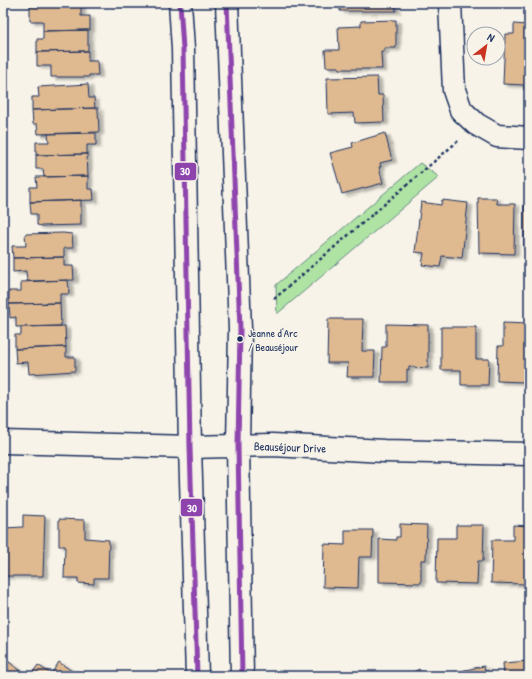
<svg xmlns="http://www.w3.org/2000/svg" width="532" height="679" viewBox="0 0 532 679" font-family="'Patrick Hand',sans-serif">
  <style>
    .green { fill: #afe3a4; stroke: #658981 }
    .building { fill: #dfb990; stroke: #1b2f5e; filter: url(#shadow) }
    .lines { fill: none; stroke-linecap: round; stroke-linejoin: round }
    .street-casing { stroke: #1b2f5e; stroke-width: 25 }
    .secondary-casing { stroke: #1b2f5e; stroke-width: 25 }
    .path { stroke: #1b2f5e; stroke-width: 2.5; stroke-dasharray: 3 3; stroke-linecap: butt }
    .street { stroke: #f7f3e8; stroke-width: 22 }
    .secondary { stroke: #f7f3e8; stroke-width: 22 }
    .bus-1-casing { stroke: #f7f3e8; stroke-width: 8 }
    .bus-1 { stroke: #8e44ad; stroke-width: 5 }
    .bus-dot { fill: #1b2f5e; stroke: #f7f3e8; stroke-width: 1.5 }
    .labels { text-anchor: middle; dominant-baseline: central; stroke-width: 3; stroke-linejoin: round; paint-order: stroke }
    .bus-label { font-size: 11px; fill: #1b2f5e; stroke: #f7f3e8; text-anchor: start }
    .street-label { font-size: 12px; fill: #1b2f5e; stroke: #f7f3e8 }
    .line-badge { stroke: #f7f3e8; stroke-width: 1.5 }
    .badge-label { font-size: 11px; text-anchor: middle; font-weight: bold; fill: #fff }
  </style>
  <defs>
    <filter id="shadow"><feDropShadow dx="4.5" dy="2.5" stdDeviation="1" flood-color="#0004"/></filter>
  </defs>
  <rect width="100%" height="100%" fill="#f7f3e8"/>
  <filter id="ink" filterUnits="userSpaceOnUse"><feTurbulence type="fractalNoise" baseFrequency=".025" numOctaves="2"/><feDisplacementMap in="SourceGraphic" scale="8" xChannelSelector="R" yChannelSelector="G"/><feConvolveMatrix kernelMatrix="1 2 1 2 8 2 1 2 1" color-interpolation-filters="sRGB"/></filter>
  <g filter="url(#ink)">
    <!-- green -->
    <path class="green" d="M420 163 439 177 277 314 276 285Z"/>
    <!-- building -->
    <path class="building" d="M30 3H81V5L30 6Z
      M340 3H395L396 11H340Z
      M81 5V16H90V30L43 31V21H30V6Z
      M396 20V48H384V52H381L382 69H339V67H326L325 50H339L338 27 361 26V21Z
      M514 24 528 25 529 90H524V85L503 84 505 34H514Z
      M88 30V51L37 52V39H43V31Z
      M88 51V61H97L98 75H89V77H51V66H37V52Z
      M377 77 378 95H383L384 122 355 123 354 113 328 114 327 78Z
      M88 84 89 98H94L95 108 32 110V97H39L38 87Z
      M98 108 99 132 38 134 37 124H33L32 110Z
      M96 133V145H87V154L36 155V142H49L48 134Z
      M385 133 392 160 380 163 381 167H379L383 183 342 194 330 153 353 147 352 143Z
      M87 154 88 176 44 177 43 169H36V155Z
      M88 176V189H93L94 200 30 202V187H37L36 177Z
      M478 198H496L497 204H515L514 254 479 253Z
      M81 200V225L42 226 37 225V214H31L30 202Z
      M442 200 468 203 462 258 442 256 440 267 422 265 424 253 415 252 421 202 441 205Z
      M524 205H529V250H524Z
      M63 233 72 234 73 248H64V257L13 258 12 246H26L25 234Z
      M64 257V266H73L74 280 27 281 26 271 13 272V258Z
      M68 280 69 294H60V303L9 304V291H21V282Z
      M60 303 61 326 16 327V317L10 318 9 304Z
      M328 319H363L362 351H375L374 377H347L348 363H327Z
      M503 323 529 324V366L524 369V382L497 381 498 346H503Z
      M386 324 428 325V368L409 367V370L407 369V382H381L382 347H386Z
      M65 326 66 347 15 349V335H21V327Z
      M441 327H476V359H489L488 385H461V370H441Z
      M66 347V357H75V371L29 374 28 362 16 363 15 349Z
      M23 515 45 516 43 576H3L4 528 23 527Z
      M59 519 85 520V538L109 540 108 578H94V584L78 583V578H64L65 546H59Z
      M400 524 427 525 426 560H421V583L379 582V539L396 540V537H400Z
      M456 525H484L483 561H478L477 584 436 583 437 538H456Z
      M513 525 529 526V552H526L525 584 491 583 492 540H513Z
      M345 530H373L372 557H359L358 588 323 587 324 544 345 545Z
      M3 658 20 670 16 676H3Z
      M529 661V676H504L503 663Z
      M59 662 79 676H30L38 665 51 674Z
      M484 666 486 676H452L451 673Z
      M419 669 423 676H406Z"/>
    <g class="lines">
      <defs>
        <path id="street" d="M450 3 454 90 461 110 476 124 497 136 529 138"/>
        <path id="secondary" d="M180 3 183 49 190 447 197 676
          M227 3 240 329 238 446 242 676
          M3 442 190 447 273 445 384 451 529 454"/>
      </defs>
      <!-- street casing -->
      <use href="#street" class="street-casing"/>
      <!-- secondary casing -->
      <use href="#secondary" class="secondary-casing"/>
      <!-- path -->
      <path class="path" d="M274 299 458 141"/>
      <!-- street -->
      <use href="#street" class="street"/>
      <!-- secondary -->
      <use href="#secondary" class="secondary"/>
      <defs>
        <path id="bus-1" d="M180 3 183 49 190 447 197 676
          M227 3 240 329 238 446 242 676"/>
      </defs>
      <!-- bus-1 casing -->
      <use href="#bus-1" class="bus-1-casing"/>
      <!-- bus-1 -->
      <use href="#bus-1" class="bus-1"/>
    </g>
  </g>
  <!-- markers -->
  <circle class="bus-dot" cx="240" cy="339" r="3.5"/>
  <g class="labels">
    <!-- bus labels -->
    <g class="bus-label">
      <text x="248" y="333">Jeanne d'Arc<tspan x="248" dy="14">/ Beauséjour</tspan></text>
    </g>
    <!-- street labels -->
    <g class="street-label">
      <text transform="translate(290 447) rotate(2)">Beauséjour Drive</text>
    </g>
  </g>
  <g class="line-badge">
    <rect x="174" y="162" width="23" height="19" rx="4" fill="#8e44ad"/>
    <rect x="180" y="498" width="23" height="19" rx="4" fill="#8e44ad"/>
  </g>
  <g class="badge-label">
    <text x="185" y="175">30</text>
    <text x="192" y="512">30</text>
  </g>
  <!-- margin -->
  <rect width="532" height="679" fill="none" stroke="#f7f3e8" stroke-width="16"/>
  <rect x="8" y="8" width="516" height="663" fill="none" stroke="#1b2f5e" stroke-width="1.5" filter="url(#ink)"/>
  <!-- north arrow -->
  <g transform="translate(486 46) rotate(31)"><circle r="19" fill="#f7f3e8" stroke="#9fa5b1"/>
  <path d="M0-3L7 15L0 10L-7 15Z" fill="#c8321e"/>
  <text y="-6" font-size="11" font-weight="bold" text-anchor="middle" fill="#1b2f5e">N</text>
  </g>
</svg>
